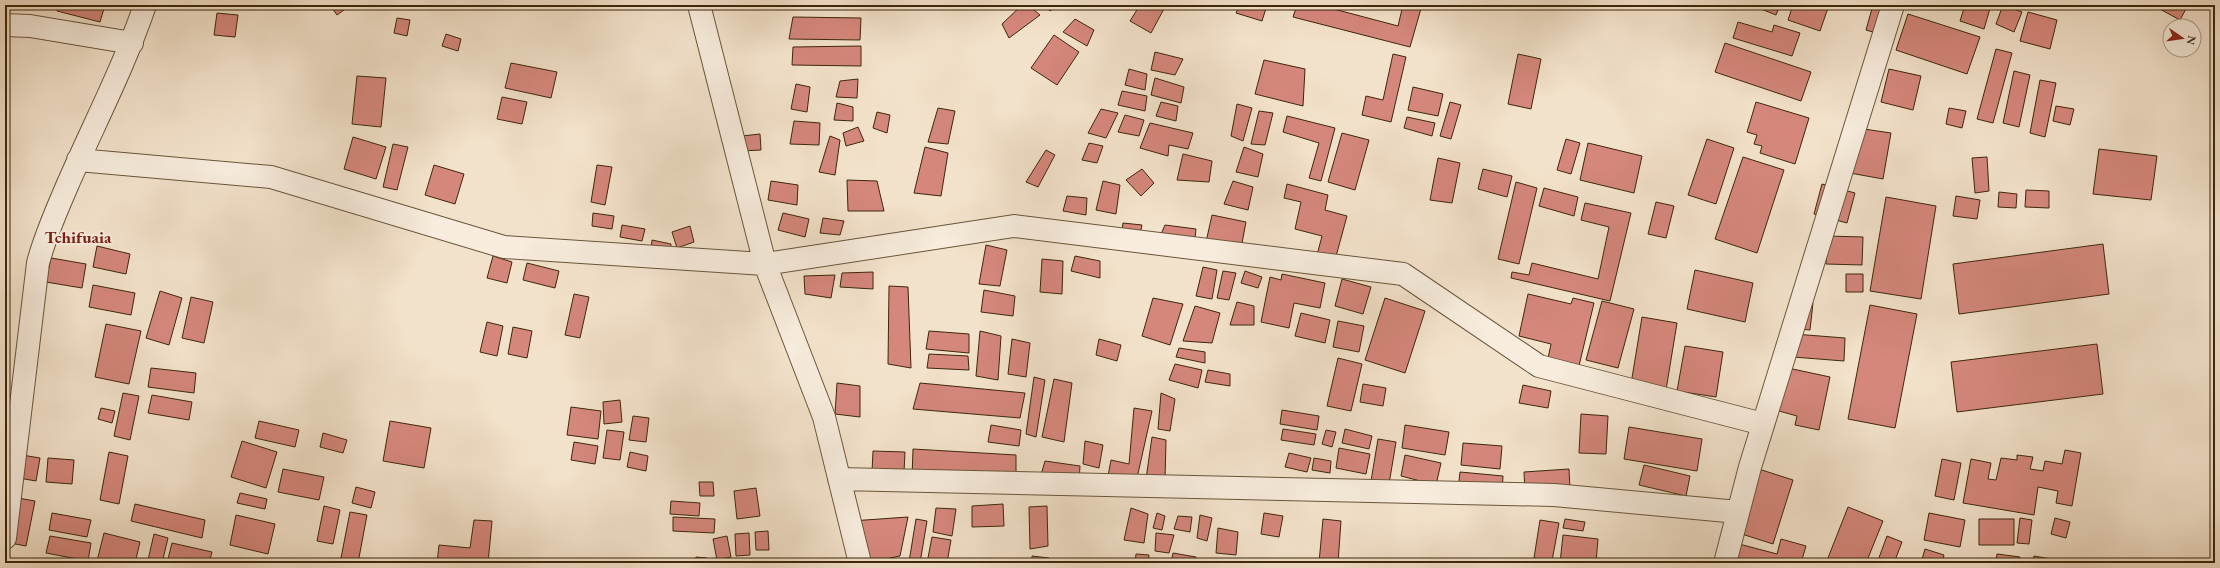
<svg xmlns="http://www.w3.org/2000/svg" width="2220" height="568" viewBox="0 0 2220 568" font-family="'EB Garamond',serif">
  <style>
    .building { fill: #d5877c; stroke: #3d2709 }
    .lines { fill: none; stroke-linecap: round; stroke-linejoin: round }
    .minor-casing { stroke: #6a563a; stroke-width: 24 }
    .minor { stroke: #f7ecdd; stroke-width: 22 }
    .labels { text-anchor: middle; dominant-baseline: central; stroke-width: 4; stroke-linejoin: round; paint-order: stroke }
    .district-label { font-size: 17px; font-weight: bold; fill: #7a1f14; stroke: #f7ecdd }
  </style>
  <rect width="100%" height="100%" fill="#f3e2cb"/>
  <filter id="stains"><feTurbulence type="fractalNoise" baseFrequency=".005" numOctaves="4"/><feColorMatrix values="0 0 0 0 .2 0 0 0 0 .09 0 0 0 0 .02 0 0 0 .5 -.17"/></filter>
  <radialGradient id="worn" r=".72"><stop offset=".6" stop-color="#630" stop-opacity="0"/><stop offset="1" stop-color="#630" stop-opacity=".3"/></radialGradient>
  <!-- building -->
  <path class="building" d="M58 5H105L100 22 57 11Z
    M330 5H351L337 15Z
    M1022 5H1028L1040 15 1009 38 1002 24Z
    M1044 5H1058L1050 11Z
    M1140 5H1166L1151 33 1130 21Z
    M1240 5H1267L1262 21 1236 13Z
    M1297 5H1330V8L1398 26 1403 5H1422L1410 47 1293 17Z
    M1751 5H1780L1776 15Z
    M1793 5H1829L1820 31 1788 20Z
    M1873 5H1889L1880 34 1866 30Z
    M1965 5H1991L1984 29 1960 21Z
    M2003 5 2022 12 2014 32 1996 24Z
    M2159 5H2188L2180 20 2158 8Z
    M2028 12 2057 20 2050 49 2020 41Z
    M217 13 238 15 235 37 214 35Z
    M1908 14 1980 37 1967 74 1896 50Z
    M793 17 861 18 860 40 789 39Z
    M397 18 410 20 407 36 394 33Z
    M1075 19 1094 30 1087 46 1063 32Z
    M1738 22 1772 32 1774 25 1800 33 1792 56 1733 38Z
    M446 34 461 39 458 51 442 46Z
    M1054 35 1079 52 1057 85 1031 68Z
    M1725 43 1811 72 1801 101 1715 72Z
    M861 46V66L792 65 793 47Z
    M1996 49 2012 53 1993 123 1977 119Z
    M1155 52 1183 59 1175 75 1151 70Z
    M1393 54 1406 57 1391 122 1362 115 1366 96 1383 100Z
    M1518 54 1541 59 1531 109 1508 104Z
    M1264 60 1305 69 1303 106 1255 94Z
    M511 63 557 72 551 98 505 88Z
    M1129 69 1147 74 1145 90 1125 85Z
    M1889 69 1921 76 1913 110 1881 102Z
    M2014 71 2030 75 2019 127 2003 123Z
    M357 76 386 78 381 127 352 124Z
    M1155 78 1184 87 1181 103 1151 95Z
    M858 79 857 98 836 97 840 81Z
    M2040 80 2056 83 2045 137 2030 133Z
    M796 84 810 87 807 112 791 109Z
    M1413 87 1443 94 1438 116 1408 110Z
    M1122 91 1147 96 1145 111 1118 105Z
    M502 97 527 102 522 124 497 119Z
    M1161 102 1178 106 1176 121 1156 116Z
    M1450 102 1461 105 1451 139 1440 136Z
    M1756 102 1809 118 1795 164 1760 153 1762 146 1754 144 1757 135 1747 132Z
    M837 103 853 107V121L834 120Z
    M1237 104 1252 108 1243 141 1231 136Z
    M2056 106 2074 109 2070 125 2053 121Z
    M938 108 955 111 948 144 928 142Z
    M1949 108 1966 111 1962 128 1946 124Z
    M1101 109 1118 113 1106 138 1088 133Z
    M1259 111 1273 113 1265 145 1251 144Z
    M877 112 890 115 887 133 873 128Z
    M1125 115 1144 120 1139 136 1118 132Z
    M1287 116 1335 128 1321 181 1309 178 1319 143 1283 132Z
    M1407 117 1435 123 1432 136 1404 128Z
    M794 121 820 123 819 145 790 144Z
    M1150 123 1193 133 1188 149 1169 145 1168 156 1140 148Z
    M858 127 864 141 846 146 843 133Z
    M1857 128 1891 133 1883 179 1850 173Z
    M1342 133 1369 140 1355 190 1328 182Z
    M760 134 761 150 740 151 742 136Z
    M830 136 840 140 835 175 819 172Z
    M353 137 386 147 376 179 344 169Z
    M1566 139 1580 143 1571 174 1557 170Z
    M1707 139 1734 148 1716 204 1688 195Z
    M1089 143 1103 146 1097 163 1082 160Z
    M1588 143 1642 156 1634 193 1580 180Z
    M393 144 408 147 397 190 383 187Z
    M925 147 948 153 941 196 914 193Z
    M1244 147 1263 154 1258 177 1236 172Z
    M2099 149 2157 156 2151 200 2093 194Z
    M1046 150 1055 155 1038 187 1026 182Z
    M1183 154 1212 161 1209 182 1177 180Z
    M1743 157 1784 170 1757 253 1715 239Z
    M1987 157 1989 191 1975 193 1972 158Z
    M1438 158 1460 163 1452 203 1430 200Z
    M434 165 464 174 455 204 425 195Z
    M597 165 612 167 605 205 591 202Z
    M1142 169 1154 183 1141 196 1126 180Z
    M1483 169 1512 176 1507 197 1478 189Z
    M847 180 877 181 884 211H848Z
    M771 181 798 185 797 205 768 200Z
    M1103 181 1120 185 1116 214 1096 210Z
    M1233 181 1253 187 1248 210 1224 204Z
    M1516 182 1537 188 1519 264 1498 259Z
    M1287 184 1328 195 1325 210 1347 216 1335 260 1317 255 1322 236 1295 229 1301 202 1284 198Z
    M1822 184 1855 193 1847 223 1814 214Z
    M1544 188 1578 197 1574 216 1539 206Z
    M2026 190 2049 191V208L2025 207Z
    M1999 192 2017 194 2016 208 1998 207Z
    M1067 196 1087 198 1086 215 1063 211Z
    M1956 196 1980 200 1977 219 1953 216Z
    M1886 197 1936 206 1921 299 1870 291Z
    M1656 202 1674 206 1666 238 1648 234Z
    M1585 203 1631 213 1610 301 1511 278 1512 272 1529 275 1532 263 1598 279 1609 227 1581 220Z
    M593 213 614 216 612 229 592 226Z
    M783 213 809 219 805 237 778 230Z
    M1212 215 1246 222 1239 259 1204 251Z
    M823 218 844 221 840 235 820 233Z
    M1123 223 1142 225 1139 239 1121 235Z
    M622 225 645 229 642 241 620 237Z
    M1165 225 1196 229 1194 247 1158 241Z
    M690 226 694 242 677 248 672 232Z
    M1827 236 1863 237 1862 265 1826 264Z
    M652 240 671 244 670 253 651 250Z
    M2103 244 2109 294 1959 314 1953 264Z
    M986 245 1007 250 1000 286 979 284Z
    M97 246 130 254 126 274 93 267Z
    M493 256 512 262 507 283 487 278Z
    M1075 256 1100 261V278L1071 271Z
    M51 258 86 264 82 288 46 282Z
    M1042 259 1063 261 1062 294 1040 292Z
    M527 263 559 271 555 288 523 280Z
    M1203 267 1217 270 1212 299 1196 296Z
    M1695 270 1753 283 1745 322 1687 309Z
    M1223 271 1236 273 1229 300 1217 298Z
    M1245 271 1262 277 1258 288 1241 283Z
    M873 272V289L840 287 842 273Z
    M1282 274 1325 283 1320 308 1294 303 1289 328 1261 322 1270 277 1281 280Z
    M1846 274H1863V292H1846Z
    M835 275 831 298 805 294 804 276Z
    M1342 279 1371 287 1363 314 1335 306Z
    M93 285 135 293 131 315 89 307Z
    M889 286 908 287 911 368 888 364Z
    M984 290 1015 296 1013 316 981 312Z
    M160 291 182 298 169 345 146 338Z
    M574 294 589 297 580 338 565 335Z
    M1528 294 1571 304 1573 298 1594 303 1578 370 1547 363 1551 344 1519 336Z
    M191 297 213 302 204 343 182 338Z
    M1153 298 1183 304 1170 345 1142 336Z
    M1385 298 1425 311 1405 373 1365 360Z
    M1792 300 1813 303 1810 330 1788 328Z
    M1602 301 1634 309 1618 368 1586 360Z
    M1237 302 1254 306V325H1230Z
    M1870 305 1917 314 1895 428 1848 419Z
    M1195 306 1220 313 1212 343 1183 341Z
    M1301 313 1330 320 1325 343 1295 336Z
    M1642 317 1677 323 1666 390 1631 384Z
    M1338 321 1364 326 1359 352 1333 347Z
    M487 322 503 326 497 356 480 352Z
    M106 324 141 331 129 384 95 377Z
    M513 327 532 331 527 358 508 354Z
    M929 331 969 334V353L926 349Z
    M980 331 1001 336 998 380 976 376Z
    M1794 334 1845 338 1844 361 1793 357Z
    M1012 339 1030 343 1026 377 1008 374Z
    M1099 339 1121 345 1117 361 1096 355Z
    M2097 344 2103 394 1957 412 1951 362Z
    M1685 346 1723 352 1716 397 1677 391Z
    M1179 348 1205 352V363L1176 357Z
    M929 354 968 356 969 370 927 368Z
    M1338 358 1362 364 1351 411 1327 406Z
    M1175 364 1202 370 1198 388 1169 380Z
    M151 368 196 373 194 393 148 387Z
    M1788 368 1830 377 1819 430 1795 425 1797 416 1779 411Z
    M1208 370 1230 374V386L1205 382Z
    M1034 377 1045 380 1036 437 1026 434Z
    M1054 379 1072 383 1064 442 1042 437Z
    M837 383 860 386V417L835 414Z
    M920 383 1025 393 1020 418 913 409Z
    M1363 384 1386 388 1383 406 1360 402Z
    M1523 385 1551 391 1548 408 1519 403Z
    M123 393 139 396 130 440 114 436Z
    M1161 393 1175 399 1170 431 1158 429Z
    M152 395 192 402 189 420 148 413Z
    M620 400 622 422 604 424 603 402Z
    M571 407 601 411 598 439 567 435Z
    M101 408 115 411 112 423 98 419Z
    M1134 408 1152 411 1137 478 1108 476 1111 460 1129 464Z
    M1282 410 1319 416 1317 430 1280 424Z
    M1581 414 1608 416 1606 454 1579 453Z
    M633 416 649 418 646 442 629 440Z
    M259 421 299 430 295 447 255 438Z
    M390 421 431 428 424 468 383 461Z
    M991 425 1021 430 1019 446 988 442Z
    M1405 425 1449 432 1445 455 1402 448Z
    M1629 427 1702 439 1697 471 1624 459Z
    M1283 429 1316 434 1314 445 1281 440Z
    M1345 429 1372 436 1369 449 1342 443Z
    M607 430 624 432 620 460 603 458Z
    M1326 430 1336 432 1332 447 1322 444Z
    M323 433 347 440 343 453 320 447Z
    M1152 437 1166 440 1165 480 1146 479Z
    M1378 439 1396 442 1389 484 1371 481Z
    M242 441 277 452 266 488 231 477Z
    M1085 441 1103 445 1099 468 1083 464Z
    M574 442 598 446 595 464 571 460Z
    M1463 443 1502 446 1500 469 1461 465Z
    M1339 448 1370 454 1366 474 1336 468Z
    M913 449 1016 455V478H912Z
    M2065 450 2081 453 2072 506 2056 503 2058 491 2038 487 2034 515 1963 503 1971 459 1991 463 1988 479 1996 480 2001 458 2017 460V455L2033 457 2030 469 2043 471 2045 461 2062 464Z
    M873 451 905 452 904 472H872Z
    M109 452 128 456 119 504 100 500Z
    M630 452 648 456 646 471 627 467Z
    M1289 453 1311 458 1307 472 1285 467Z
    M16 454 40 458 36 481 13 477Z
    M1405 455 1441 463 1436 485 1401 476Z
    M48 458 74 460 72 484 46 482Z
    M1314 458 1331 461 1330 473 1312 470Z
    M1942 459 1961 463 1954 500 1935 496Z
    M1045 461 1080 466 1079 483 1041 475Z
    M1743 464 1793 480 1773 544 1723 528Z
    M1644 465 1690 476 1686 496 1639 485Z
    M283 469 324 477 319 500 278 492Z
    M1569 469 1570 489 1525 492 1524 472Z
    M1460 472 1503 476 1502 495 1458 491Z
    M699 482H713L714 496H700Z
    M356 487 375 492 371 508 352 503Z
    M756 488 760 516 737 519 734 491Z
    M240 493 267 499 265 509 237 503Z
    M7 496 35 501 26 546 5 542Z
    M671 501 700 503 699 516 670 514Z
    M135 504 205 520 202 538 131 521Z
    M1003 504 1004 526 972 527V506Z
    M324 506 340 510 333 544 317 541Z
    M1047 506 1048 546 1030 549 1029 507Z
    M1848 507 1883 521 1866 563H1826Z
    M936 508 956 509 952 536 933 532Z
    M1131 508 1148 514 1144 543 1124 540Z
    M350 512 367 515 358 563H340Z
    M52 513 91 520 87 537 49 530Z
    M1157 513 1165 516 1162 530 1153 528Z
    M1264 513 1283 516 1279 537 1261 534Z
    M1929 513 1965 520 1960 547 1924 540Z
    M236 515 275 524 268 554 230 545Z
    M1200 515 1212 518 1207 541 1197 538Z
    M1178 516 1192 517 1190 532 1174 529Z
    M673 517 715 519 714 533 673 531Z
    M908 517 900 556 866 563 851 521Z
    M2020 518 2032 520 2029 544 2017 543Z
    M2055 518 2070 522 2066 538 2051 534Z
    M916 519 927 521 920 563 909 562Z
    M1323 519 1341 521 1338 563H1319Z
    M1565 519 1585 522 1583 531 1563 528Z
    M1979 519H2014V545H1979Z
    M474 520 492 521 488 563H437L439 545 470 548Z
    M1540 520 1559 523 1552 561 1534 558Z
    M1218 528 1238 532 1236 555 1216 553Z
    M768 531 769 550H756L755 532Z
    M104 533 140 542 135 563 97 561Z
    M749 533 750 555 736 556 735 534Z
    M1156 533 1174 535 1169 553 1155 551Z
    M154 534 168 538 162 563 148 560Z
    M1563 535 1598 539 1596 563H1560Z
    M50 536 91 543 88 561 46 553Z
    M727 536 731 557 717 560 713 539Z
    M1887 536 1902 542 1894 563H1877Z
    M932 537 951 540 947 563H927Z
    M1781 539 1806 546 1801 563H1718L1724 540 1777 554Z
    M172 543 212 552 209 563H167Z
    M1925 549 1944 555 1942 563H1921Z
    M1173 553 1196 557V563H1171Z
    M1136 554 1149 555 1148 563H1135Z
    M1997 554 2020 557 2019 563H1996Z
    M1032 556 1049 558 1048 563H1032Z
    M2034 556 2051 559 2050 563H2032Z
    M696 557 707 558V563H695Z
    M225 559 245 562V563H224Z"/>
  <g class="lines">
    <defs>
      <path id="minor" d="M699 5 765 264 824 417 860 563
        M5 25 30 26 132 43
        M78 160 271 177 504 247 765 264 1014 226 1403 274 1539 366 1763 424
        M839 479 1554 495 1738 512
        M5 538 38 263C45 236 56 212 67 186 93 126 124 67 145 5
        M1725 563 1750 467 1893 5"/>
    </defs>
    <!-- minor casing -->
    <use href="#minor" class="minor-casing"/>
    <!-- minor -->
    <use href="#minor" class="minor"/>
  </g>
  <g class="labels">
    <!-- district labels -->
    <g class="district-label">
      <text x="78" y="237">Tchifuaia</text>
    </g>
  </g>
  <!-- margin -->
  <rect width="2220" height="568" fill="none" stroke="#f3e2cb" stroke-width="20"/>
  <rect x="6" y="6" width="2208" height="556" fill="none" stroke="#3d2709" stroke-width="2"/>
  <rect x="10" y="10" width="2200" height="548" fill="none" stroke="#3d2709"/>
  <!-- north arrow -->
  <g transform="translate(2182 38) rotate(103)"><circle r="19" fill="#f7ecdd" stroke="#ad9d88"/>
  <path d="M0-3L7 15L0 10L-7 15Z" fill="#8f2418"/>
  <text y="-6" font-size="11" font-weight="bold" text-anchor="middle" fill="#3d2709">N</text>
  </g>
  <rect width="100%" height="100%" filter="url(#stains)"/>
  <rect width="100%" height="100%" fill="url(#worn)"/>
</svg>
